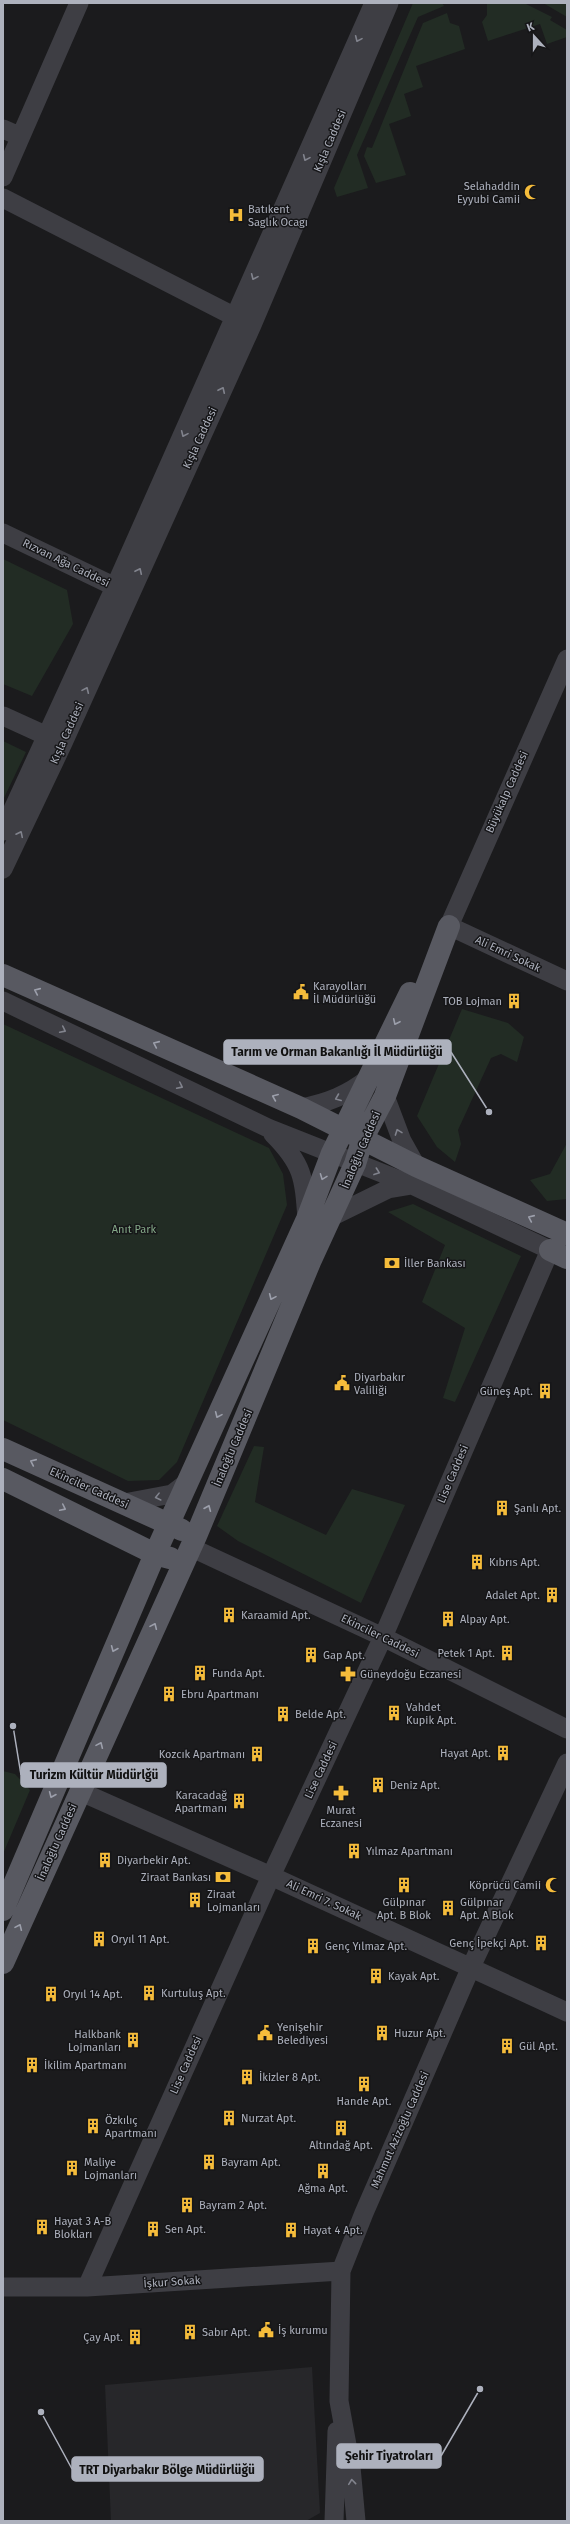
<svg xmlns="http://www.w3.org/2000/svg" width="570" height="2524" viewBox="0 0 570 2524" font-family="'Fira Sans',sans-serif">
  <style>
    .built { fill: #27272a }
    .green { fill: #222c24 }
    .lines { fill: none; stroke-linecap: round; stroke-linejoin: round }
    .minor { stroke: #3e3e44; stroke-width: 19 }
    .major { stroke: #585961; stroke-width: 22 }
    .oneway { stroke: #81838d }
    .oneway2 { stroke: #9c9fab }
    .labels { text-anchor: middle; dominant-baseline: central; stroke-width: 3; stroke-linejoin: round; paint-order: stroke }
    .street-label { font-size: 11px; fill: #adb1bd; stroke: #161618 }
    .poi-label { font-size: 11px; fill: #adb1bd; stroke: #161618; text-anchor: start }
    .park-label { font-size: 11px; fill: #84a888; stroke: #161618 }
    .leader { fill: none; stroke: #adb1bd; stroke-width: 1.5 }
    .callout-dot { fill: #adb1bd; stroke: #161618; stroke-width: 1.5 }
    .callout { fill: #adb1bd; stroke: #adb1bd; stroke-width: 1.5 }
    .callout-label { font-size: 12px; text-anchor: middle; font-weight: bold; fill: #111 }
  </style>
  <rect width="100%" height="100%" fill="#1b1b1d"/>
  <!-- built -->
  <path class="built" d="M312 2367 320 2513 306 2521H111L105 2385Z"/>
  <!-- green -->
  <path class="green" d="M413 3H442L444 6 418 17 357 155 368 188 337 197 334 188Z
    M487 3H524L552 17 550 20 567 30V37L547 44 540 24 488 41 482 22 487 15Z
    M543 3H567V17Z
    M447 13 450 23 459 26 465 49 416 66 423 87 404 94 411 116 389 124 406 175 376 183 364 156 367 147 372 148 423 23Z
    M3 559 67 590 73 624 32 696 3 684Z
    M3 741 26 752 3 800Z
    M462 1009 508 1023 524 1037 517 1062 501 1054 491 1058 458 1130 461 1144 455 1162 437 1147 417 1116Z
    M3 1024 269 1148 283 1174 287 1205 177 1462 159 1480 128 1481 3 1420Z
    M567 1143V1199L547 1201 530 1180 550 1174Z
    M413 1204 521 1256 455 1402 443 1398 465 1328 422 1302 445 1245 388 1212Z
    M254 1446 264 1447 255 1502 326 1535 352 1489 405 1505 361 1603 238 1541 217 1526Z
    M3 1771 15 1774 30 1790 3 1854Z"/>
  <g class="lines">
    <!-- minor -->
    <path class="minor" d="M3 129 19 136
      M3 177 79 3
      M3 198 247 323
      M3 533 126 592
      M567 659 449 926 567 981
      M3 716 58 741
      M3 831 115 587 374 3
      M3 869 63 743 252 325 389 3
      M3 1001 268 1128 412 1185 550 1250 383 1637 271 1876 87 2287
      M385 1096 402 1141 416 1166
      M301 1108C327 1103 348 1095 369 1078
      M273 1134C303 1164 304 1177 307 1219
      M331 1217 388 1189 412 1185
      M124 1503 172 1494 189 1481
      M190 1547 383 1637 567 1729
      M79 1791 271 1876 567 2012
      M3 2287H87L341 2271
      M334 2521 337 2431
      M356 2521 351 2467 339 2401 341 2271 364 2213 471 1967 567 1763"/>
    <!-- major -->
    <path class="major" d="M3 975 301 1108 416 1166 567 1234
      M550 1250 567 1258
      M3 1449 182 1530
      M3 1479 155 1554 170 1558
      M3 1910 155 1554 307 1219 332 1153 410 993
      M3 1963 196 1536 310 1262 355 1164 363 1138 385 1096 449 926"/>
  </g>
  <!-- one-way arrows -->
  <defs><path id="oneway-chevron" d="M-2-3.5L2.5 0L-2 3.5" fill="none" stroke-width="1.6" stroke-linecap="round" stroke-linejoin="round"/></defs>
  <g class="oneway">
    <use href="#oneway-chevron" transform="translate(358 39) rotate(114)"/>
    <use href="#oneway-chevron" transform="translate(306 158) rotate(114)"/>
    <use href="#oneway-chevron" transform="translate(254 277) rotate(114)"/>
    <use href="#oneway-chevron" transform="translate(222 390) rotate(-65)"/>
    <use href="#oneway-chevron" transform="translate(184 434) rotate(114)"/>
    <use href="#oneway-chevron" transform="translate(139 571) rotate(-65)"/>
    <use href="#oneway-chevron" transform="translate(86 690) rotate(-66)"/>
    <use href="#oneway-chevron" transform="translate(20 834) rotate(-64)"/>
    <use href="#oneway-chevron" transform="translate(63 1030) rotate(26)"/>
    <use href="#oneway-chevron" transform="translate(180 1086) rotate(26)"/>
    <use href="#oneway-chevron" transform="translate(338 1098) rotate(158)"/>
    <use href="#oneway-chevron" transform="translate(398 1132) rotate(-110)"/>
    <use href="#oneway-chevron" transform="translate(377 1172) rotate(20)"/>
    <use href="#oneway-chevron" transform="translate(158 1497) rotate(166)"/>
    <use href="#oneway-chevron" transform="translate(352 2482) rotate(-96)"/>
  </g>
  <g class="oneway2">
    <use href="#oneway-chevron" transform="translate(37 991) rotate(-156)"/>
    <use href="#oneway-chevron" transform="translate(396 1022) rotate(115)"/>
    <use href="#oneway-chevron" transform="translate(156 1044) rotate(-156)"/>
    <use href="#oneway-chevron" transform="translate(275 1097) rotate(-157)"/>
    <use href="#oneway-chevron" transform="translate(323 1177) rotate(111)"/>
    <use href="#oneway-chevron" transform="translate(531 1218) rotate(-156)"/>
    <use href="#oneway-chevron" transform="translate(272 1297) rotate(114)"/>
    <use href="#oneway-chevron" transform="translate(218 1415) rotate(114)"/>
    <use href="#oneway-chevron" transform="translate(33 1462) rotate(-156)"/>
    <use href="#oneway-chevron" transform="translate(63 1508) rotate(26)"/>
    <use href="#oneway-chevron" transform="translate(208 1508) rotate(-67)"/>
    <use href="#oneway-chevron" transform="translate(154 1626) rotate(-66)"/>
    <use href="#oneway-chevron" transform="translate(114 1649) rotate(113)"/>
    <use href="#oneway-chevron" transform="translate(100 1745) rotate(-66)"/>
    <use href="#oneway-chevron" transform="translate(52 1795) rotate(113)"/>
    <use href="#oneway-chevron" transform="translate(19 1927) rotate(-66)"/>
  </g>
  <!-- icons -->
  <defs>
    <symbol id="mosque-bare" viewBox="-9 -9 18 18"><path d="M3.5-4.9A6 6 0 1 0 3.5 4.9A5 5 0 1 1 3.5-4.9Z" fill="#f5bc3b" stroke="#161618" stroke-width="2.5" paint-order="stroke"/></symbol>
    <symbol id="hospital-bare" viewBox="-9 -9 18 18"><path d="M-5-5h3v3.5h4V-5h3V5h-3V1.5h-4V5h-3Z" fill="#f5bc3b" stroke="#161618" stroke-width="2.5" paint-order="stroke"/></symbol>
    <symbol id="civic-bare" viewBox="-9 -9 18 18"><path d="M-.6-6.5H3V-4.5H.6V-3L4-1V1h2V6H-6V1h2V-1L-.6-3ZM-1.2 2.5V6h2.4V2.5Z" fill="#f5bc3b" stroke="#161618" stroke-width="2.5" paint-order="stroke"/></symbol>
    <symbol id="building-bare" viewBox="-9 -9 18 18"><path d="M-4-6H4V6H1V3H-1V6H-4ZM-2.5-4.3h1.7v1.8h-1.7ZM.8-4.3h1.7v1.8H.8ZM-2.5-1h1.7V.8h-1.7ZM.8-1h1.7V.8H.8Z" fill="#f5bc3b" stroke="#161618" stroke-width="2.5" paint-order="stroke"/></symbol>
    <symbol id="bank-bare" viewBox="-9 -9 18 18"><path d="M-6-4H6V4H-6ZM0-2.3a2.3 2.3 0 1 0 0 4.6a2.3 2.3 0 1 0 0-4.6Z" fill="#f5bc3b" stroke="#161618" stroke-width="2.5" paint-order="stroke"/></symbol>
    <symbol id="pharmacy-bare" viewBox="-9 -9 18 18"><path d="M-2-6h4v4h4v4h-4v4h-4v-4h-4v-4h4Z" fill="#f5bc3b" stroke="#161618" stroke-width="2.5" paint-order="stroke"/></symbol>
  </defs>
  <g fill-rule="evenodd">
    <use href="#mosque-bare" x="521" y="181" width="22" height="22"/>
    <use href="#hospital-bare" x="225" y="204" width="22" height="22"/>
    <use href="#civic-bare" x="290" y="981" width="22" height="22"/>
    <use href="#building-bare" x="503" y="990" width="22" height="22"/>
    <use href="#bank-bare" x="381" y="1252" width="22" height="22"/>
    <use href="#civic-bare" x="331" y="1372" width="22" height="22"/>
    <use href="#building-bare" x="534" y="1380" width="22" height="22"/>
    <use href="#building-bare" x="491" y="1497" width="22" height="22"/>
    <use href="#building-bare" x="466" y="1551" width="22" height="22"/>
    <use href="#building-bare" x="541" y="1584" width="22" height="22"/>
    <use href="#building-bare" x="218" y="1604" width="22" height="22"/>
    <use href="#building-bare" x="437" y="1608" width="22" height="22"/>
    <use href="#building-bare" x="496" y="1642" width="22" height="22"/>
    <use href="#building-bare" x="300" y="1644" width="22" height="22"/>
    <use href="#building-bare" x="189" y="1662" width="22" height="22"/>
    <use href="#pharmacy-bare" x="337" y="1663" width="22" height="22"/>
    <use href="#building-bare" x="158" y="1683" width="22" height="22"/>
    <use href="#building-bare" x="383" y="1702" width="22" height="22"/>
    <use href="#building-bare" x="272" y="1703" width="22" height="22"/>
    <use href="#building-bare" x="492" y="1742" width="22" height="22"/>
    <use href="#building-bare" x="246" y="1743" width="22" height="22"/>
    <use href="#building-bare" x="367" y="1774" width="22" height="22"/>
    <use href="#pharmacy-bare" x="330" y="1782" width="22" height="22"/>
    <use href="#building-bare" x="228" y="1790" width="22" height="22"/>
    <use href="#building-bare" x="343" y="1840" width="22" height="22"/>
    <use href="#building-bare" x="94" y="1849" width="22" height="22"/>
    <use href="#bank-bare" x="212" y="1866" width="22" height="22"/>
    <use href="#building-bare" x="393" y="1874" width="22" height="22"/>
    <use href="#mosque-bare" x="542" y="1874" width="22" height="22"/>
    <use href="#building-bare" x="184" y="1889" width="22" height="22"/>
    <use href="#building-bare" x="437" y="1897" width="22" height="22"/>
    <use href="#building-bare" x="88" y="1928" width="22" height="22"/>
    <use href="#building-bare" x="530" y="1932" width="22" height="22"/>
    <use href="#building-bare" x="302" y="1935" width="22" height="22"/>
    <use href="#building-bare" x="365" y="1965" width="22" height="22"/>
    <use href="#building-bare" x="138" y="1982" width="22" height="22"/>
    <use href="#building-bare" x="40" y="1983" width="22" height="22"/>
    <use href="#civic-bare" x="254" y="2022" width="22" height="22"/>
    <use href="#building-bare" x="371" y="2022" width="22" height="22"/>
    <use href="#building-bare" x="122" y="2029" width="22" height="22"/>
    <use href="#building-bare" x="496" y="2035" width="22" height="22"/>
    <use href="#building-bare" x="21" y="2054" width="22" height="22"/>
    <use href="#building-bare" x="236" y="2066" width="22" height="22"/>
    <use href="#building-bare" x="353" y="2073" width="22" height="22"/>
    <use href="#building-bare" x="218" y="2107" width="22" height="22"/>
    <use href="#building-bare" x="82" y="2115" width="22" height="22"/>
    <use href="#building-bare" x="330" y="2117" width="22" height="22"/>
    <use href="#building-bare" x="198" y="2151" width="22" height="22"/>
    <use href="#building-bare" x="61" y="2157" width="22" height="22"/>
    <use href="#building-bare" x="312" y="2160" width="22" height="22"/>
    <use href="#building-bare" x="176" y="2194" width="22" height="22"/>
    <use href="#building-bare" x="31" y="2216" width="22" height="22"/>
    <use href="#building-bare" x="142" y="2218" width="22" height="22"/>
    <use href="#building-bare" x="280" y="2219" width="22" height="22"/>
    <use href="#civic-bare" x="255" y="2319" width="22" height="22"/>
    <use href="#building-bare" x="179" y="2321" width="22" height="22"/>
    <use href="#building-bare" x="124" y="2326" width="22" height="22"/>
  </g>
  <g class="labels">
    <!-- street labels -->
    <g class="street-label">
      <text transform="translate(330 141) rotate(-67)">Kışla Caddesi</text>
      <text transform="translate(200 438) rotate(-65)">Kışla Caddesi</text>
      <text transform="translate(66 563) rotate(26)">Rızvan Ağa Caddesi</text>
      <text transform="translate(67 733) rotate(-66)">Kışla Caddesi</text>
      <text transform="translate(507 792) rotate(-66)">Büyükalp Caddesi</text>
      <text transform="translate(508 954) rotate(25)">Ali Emri Sokak</text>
      <text transform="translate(361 1150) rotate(-67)">İnaloğlu Caddesi</text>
      <text transform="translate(233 1448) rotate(-67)">İnaloğlu Caddesi</text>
      <text transform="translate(453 1474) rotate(-67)">Lise Caddesi</text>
      <text transform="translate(89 1488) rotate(24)">Ekinciler Caddesi</text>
      <text transform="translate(380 1636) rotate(26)">Ekinciler Caddesi</text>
      <text transform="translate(321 1770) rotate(-65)">Lise Caddesi</text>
      <text transform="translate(57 1842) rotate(-66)">İnaloğlu Caddesi</text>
      <text transform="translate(324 1900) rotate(25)">Ali Emri 7. Sokak</text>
      <text transform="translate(186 2065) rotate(-66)">Lise Caddesi</text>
      <text transform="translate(400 2130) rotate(-66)">Mahmut Azizoğlu Caddesi</text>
      <text transform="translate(172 2282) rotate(-4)">İşkur Sokak</text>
    </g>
    <!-- poi labels -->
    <g class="poi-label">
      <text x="520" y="186" text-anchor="end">Selahaddin<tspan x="520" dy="13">Eyyubi Camii</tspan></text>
      <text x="248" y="209">Batıkent<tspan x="248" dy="13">Saglık Ocagı</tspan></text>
      <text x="313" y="986">Karayolları<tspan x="313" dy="13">İl Müdürlüğü</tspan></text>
      <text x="502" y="1001" text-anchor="end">TOB Lojman</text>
      <text x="404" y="1263">İller Bankası</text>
      <text x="354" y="1377">Diyarbakır<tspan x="354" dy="13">Valiliği</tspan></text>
      <text x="533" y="1391" text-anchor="end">Güneş Apt.</text>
      <text x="514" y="1508">Şanlı Apt.</text>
      <text x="489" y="1562">Kıbrıs Apt.</text>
      <text x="540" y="1595" text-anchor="end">Adalet Apt.</text>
      <text x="241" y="1615">Karaamid Apt.</text>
      <text x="460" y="1619">Alpay Apt.</text>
      <text x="495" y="1653" text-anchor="end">Petek 1 Apt.</text>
      <text x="323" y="1655">Gap Apt.</text>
      <text x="212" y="1673">Funda Apt.</text>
      <text x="360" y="1674">Güneydoğu Eczanesi</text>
      <text x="181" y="1694">Ebru Apartmanı</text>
      <text x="406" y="1707">Vahdet<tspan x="406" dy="13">Kupik Apt.</tspan></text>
      <text x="295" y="1714">Belde Apt.</text>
      <text x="491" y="1753" text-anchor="end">Hayat Apt.</text>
      <text x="245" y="1754" text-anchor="end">Kozcık Apartmanı</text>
      <text x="390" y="1785">Deniz Apt.</text>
      <text x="227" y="1795" text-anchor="end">Karacadağ<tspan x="227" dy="13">Apartmanı</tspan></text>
      <text x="341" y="1810" text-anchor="middle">Murat<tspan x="341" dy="13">Eczanesi</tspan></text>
      <text x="366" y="1851">Yılmaz Apartmanı</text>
      <text x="117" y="1860">Diyarbekir Apt.</text>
      <text x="211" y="1877" text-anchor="end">Ziraat Bankası</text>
      <text x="541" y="1885" text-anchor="end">Köprücü Camii</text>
      <text x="207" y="1894">Ziraat<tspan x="207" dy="13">Lojmanları</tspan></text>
      <text x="404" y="1902" text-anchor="middle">Gülpınar<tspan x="404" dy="13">Apt. B Blok</tspan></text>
      <text x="460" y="1902">Gülpınar<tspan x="460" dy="13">Apt. A Blok</tspan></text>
      <text x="111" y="1939">Oryıl 11 Apt.</text>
      <text x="529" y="1943" text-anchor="end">Genç İpekçi Apt.</text>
      <text x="325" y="1946">Genç Yılmaz Apt.</text>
      <text x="388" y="1976">Kayak Apt.</text>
      <text x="161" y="1993">Kurtuluş Apt.</text>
      <text x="63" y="1994">Oryıl 14 Apt.</text>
      <text x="277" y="2027">Yenişehir<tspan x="277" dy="13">Belediyesi</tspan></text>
      <text x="394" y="2033">Huzur Apt.</text>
      <text x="121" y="2034" text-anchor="end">Halkbank<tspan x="121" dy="13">Lojmanları</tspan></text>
      <text x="519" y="2046">Gül Apt.</text>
      <text x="44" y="2065">İkilim Apartmanı</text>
      <text x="259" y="2077">İkizler 8 Apt.</text>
      <text x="364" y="2101" text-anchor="middle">Hande Apt.</text>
      <text x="241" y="2118">Nurzat Apt.</text>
      <text x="105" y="2120">Özkılıç<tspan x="105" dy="13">Apartmanı</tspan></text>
      <text x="341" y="2145" text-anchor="middle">Altındağ Apt.</text>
      <text x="84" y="2162">Maliye<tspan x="84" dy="13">Lojmanları</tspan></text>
      <text x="221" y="2162">Bayram Apt.</text>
      <text x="323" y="2188" text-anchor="middle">Ağma Apt.</text>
      <text x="199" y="2205">Bayram 2 Apt.</text>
      <text x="54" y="2221">Hayat 3 A-B<tspan x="54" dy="13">Blokları</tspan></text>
      <text x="165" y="2229">Sen Apt.</text>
      <text x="303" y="2230">Hayat 4 Apt.</text>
      <text x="278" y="2330">İş kurumu</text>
      <text x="202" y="2332">Sabır Apt.</text>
      <text x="123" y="2337" text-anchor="end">Çay Apt.</text>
    </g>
    <!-- park labels -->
    <g class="park-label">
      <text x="134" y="1229">Anıt Park</text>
    </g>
  </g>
  <!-- callouts -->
  <path class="leader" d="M489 1112L451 1052M13 1726L21 1775M480 2389L441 2456M41 2412L72 2469"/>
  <g class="callout-dot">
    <circle cx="489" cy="1112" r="4"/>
    <circle cx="13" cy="1726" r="4"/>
    <circle cx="480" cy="2389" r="4"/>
    <circle cx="41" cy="2412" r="4"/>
  </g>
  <g class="callout">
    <rect x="224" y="1040" width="227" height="24" rx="4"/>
    <rect x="21" y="1763" width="145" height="24" rx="4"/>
    <rect x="337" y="2444" width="104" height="24" rx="4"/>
    <rect x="72" y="2457" width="191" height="24" rx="4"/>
  </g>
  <g class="callout-label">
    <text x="337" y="1056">Tarım ve Orman Bakanlığı İl Müdürlüğü</text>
    <text x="94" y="1779">Turizm Kültür Müdürlğü</text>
    <text x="389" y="2460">Şehir Tiyatroları</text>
    <text x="167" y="2474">TRT Diyarbakır Bölge Müdürlüğü</text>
  </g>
  <!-- border -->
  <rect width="570" height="2524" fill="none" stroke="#adb1bd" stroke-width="8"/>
  <!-- north arrow -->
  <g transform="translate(534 36) rotate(339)" stroke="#161618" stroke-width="3" paint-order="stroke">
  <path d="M0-3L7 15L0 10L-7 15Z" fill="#adb1bd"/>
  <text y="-6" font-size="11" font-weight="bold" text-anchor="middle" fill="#adb1bd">K</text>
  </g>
</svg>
